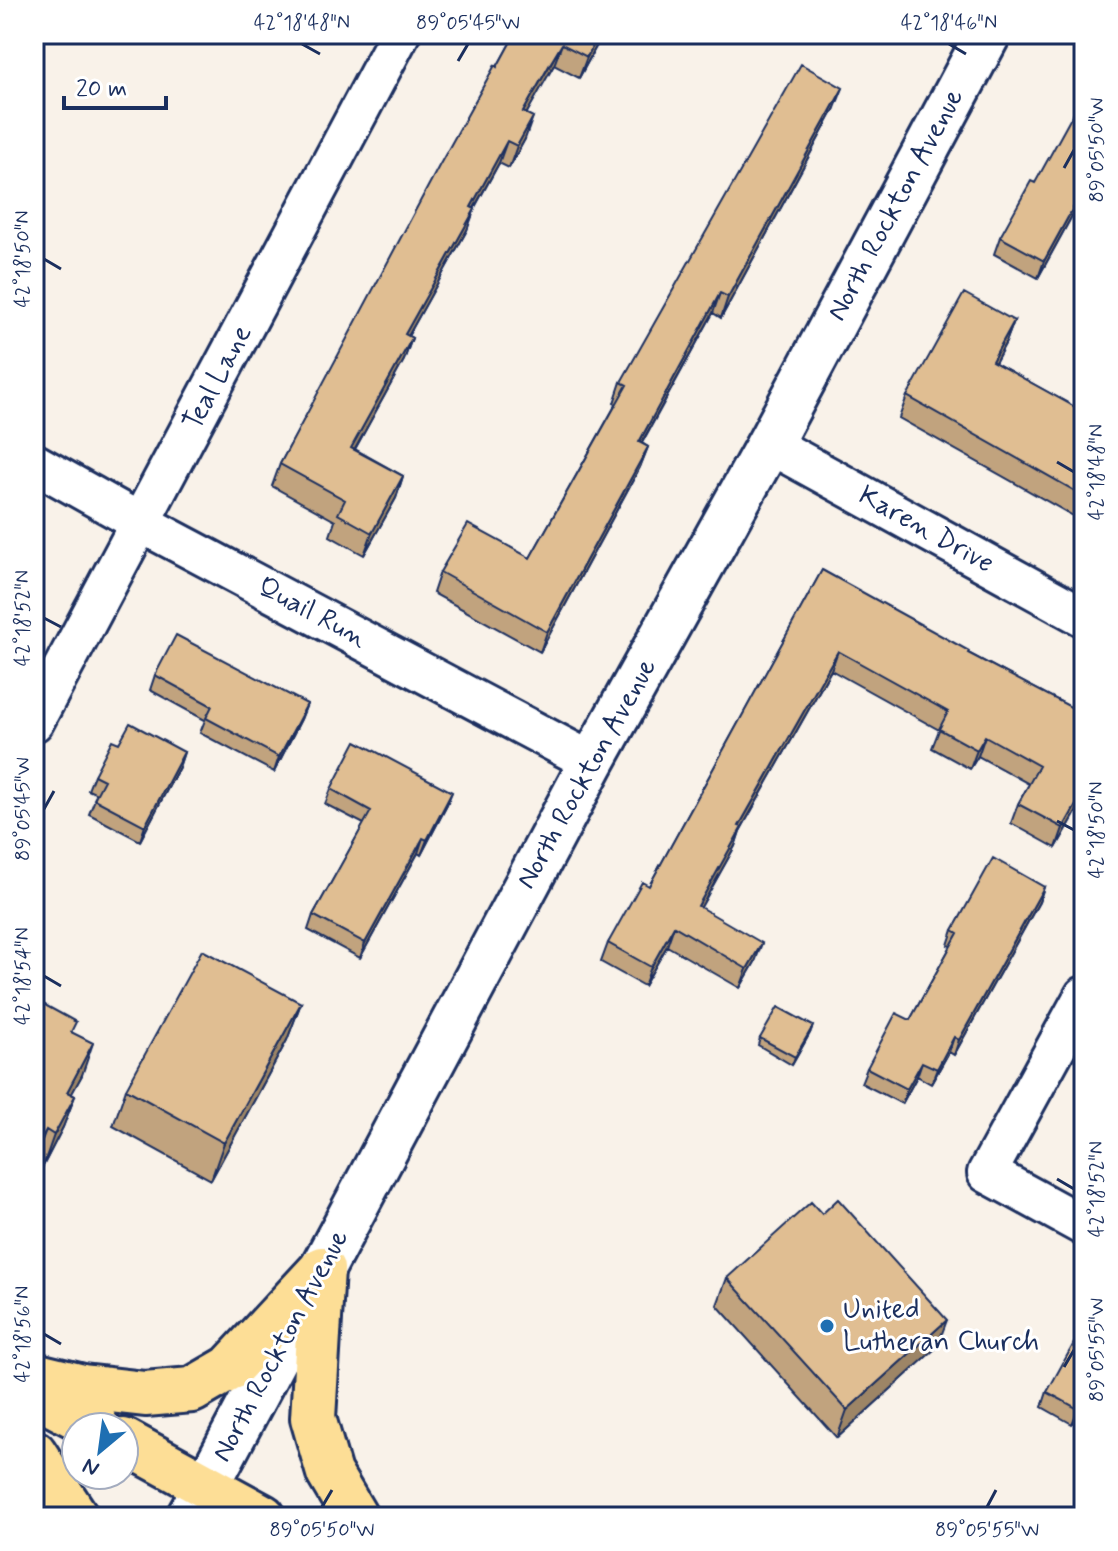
<svg xmlns="http://www.w3.org/2000/svg" width="1118" height="1551" viewBox="0 0 1118 1551" font-family="Mynerve,sans-serif">
  <style>
    .lines { fill: none; stroke-linecap: round; stroke-linejoin: round }
    .minor-casing { stroke: #1b2f5e; stroke-width: 44 }
    .tertiary-casing { stroke: #1b2f5e; stroke-width: 50 }
    .secondary-casing { stroke: #1b2f5e; stroke-width: 50 }
    .primary-casing { stroke: #1b2f5e; stroke-width: 50 }
    .minor { stroke: #fff; stroke-width: 38 }
    .tertiary { stroke: #fff; stroke-width: 44 }
    .secondary { stroke: #fff; stroke-width: 44 }
    .primary { stroke: #fdde96; stroke-width: 44 }
    .wall { fill: #c1a37e; stroke: #1b2f5e; stroke-width: 2 }
    .shaded-wall { fill: #9d8566; stroke: #1b2f5e; stroke-width: 2 }
    .building { fill: #e0be92; stroke: #1b2f5e; stroke-width: 2 }
    .ticks { fill: none; stroke: #1b2f5e; stroke-width: 3 }
    .poi-dot { fill: #1f6fb2; stroke: #fff; stroke-width: 3 }
    .labels { text-anchor: middle; dominant-baseline: central; stroke-width: 6; stroke-linejoin: round; paint-order: stroke }
    .street-label { font-size: 28px; fill: #1b2f5e; stroke: #fff }
    .poi-label { font-size: 28px; fill: #1b2f5e; stroke: #fff; text-anchor: start }
    .neatline { fill: none; stroke: #1b2f5e; stroke-width: 3 }
    .ticks-label { font-size: 20px; text-anchor: middle; fill: #1b2f5e }
  </style>
  <rect width="100%" height="100%" fill="#f9f2e9"/>
  <filter id="ink" filterUnits="userSpaceOnUse"><feTurbulence type="fractalNoise" baseFrequency=".0125" numOctaves="2"/><feDisplacementMap in="SourceGraphic" scale="16" xChannelSelector="R" yChannelSelector="G"/><feConvolveMatrix kernelMatrix="1 2 1 2 8 2 1 2 1" color-interpolation-filters="sRGB"/></filter>
  <g filter="url(#ink)">
    <g class="lines">
      <defs>
        <path id="minor" d="M769 444 1084 617
          M34 463 141 523 592 762
          M34 722 400 34
          M1084 996 987 1173 1084 1226"/>
        <path id="tertiary" d="M189 1517 207 1485"/>
        <path id="secondary" d="M207 1485 592 762 769 444 988 34"/>
        <path id="primary" d="M322 1269 313 1418 329 1473 355 1517
          M34 1375 83 1387 145 1394 192 1390 230 1368 322 1269
          M34 1394 97 1427
          M124 1441 263 1517
          M34 1453 76 1517"/>
      </defs>
      <!-- minor casing -->
      <use href="#minor" class="minor-casing"/>
      <!-- tertiary casing -->
      <use href="#tertiary" class="tertiary-casing"/>
      <!-- secondary casing -->
      <use href="#secondary" class="secondary-casing"/>
      <!-- primary casing -->
      <use href="#primary" class="primary-casing"/>
      <!-- minor -->
      <use href="#minor" class="minor"/>
      <!-- tertiary -->
      <use href="#tertiary" class="tertiary"/>
      <!-- secondary -->
      <use href="#secondary" class="secondary"/>
      <!-- primary -->
      <use href="#primary" class="primary"/>
    </g>
    <!-- wall -->
    <path class="wall" d="M515 34H603L579 78 554 65 542 85 526 114 525 139 509 168 499 163 474 209 467 230 408 336 412 338 404 360 355 449 403 476 396 498 364 555 330 536 335 521 272 486 280 464Z
      M835 108 721 318 713 313 642 443 648 447 640 467 540 652 433 593 440 572 530 558 616 404 614 403 621 382Z
      M1035 183 1084 194 1038 278 994 254 1000 237Z
      M1014 321 1006 342 995 363 1084 412V522L899 418 907 396Z
      M822 570 968 653 1084 714V804L1082 802 1056 848 1011 823 1018 804 1029 784 978 756 970 769 932 748 939 730 831 670 740 831 735 846 700 908 755 962 740 988 667 946 644 986 601 962 608 943 649 886Z
      M155 675 307 704 301 719 274 772 200 733 205 720 150 690Z
      M119 743 184 752 179 767 140 841 89 814 97 794 88 790 94 775Z
      M331 789 446 807 421 855 418 853 360 958 308 930 313 915 364 824 325 804Z
      M1044 887 1039 902 954 1055 949 1052 931 1084 917 1076 902 1104 861 1083 867 1068 910 1020 951 946 948 945 953 930Z
      M301 1003 287 1040 211 1180 113 1126 126 1089Z
      M72 1033 82 1075 71 1094 75 1096 63 1127 43 1166 34 1161Z
      M810 1033 792 1065 758 1045 760 1038Z
      M727 1278 937 1347 837 1438 717 1305Z
      M1084 1336V1406L1083 1405 1072 1424 1042 1407 1047 1392Z"/>
    <!-- shaded-wall -->
    <path class="shaded-wall" d="M599 34H603L579 78 587 57Z
      M562 44 554 65 515 134 523 112Z
      M843 88 835 108 721 318 728 297Z
      M533 117 525 139 509 168 517 146Z
      M507 141 499 163 463 228 471 207Z
      M1084 188V194L1038 278 1044 261Z
      M475 209 467 230 397 356 405 334Z
      M720 293 713 313 631 462 639 442Z
      M1014 321 1006 342 984 383 992 361Z
      M412 338 404 360 344 469 351 448Z
      M648 447 640 467 540 652 547 632Z
      M403 476 396 498 364 555 372 533Z
      M838 651 831 670 740 831 735 846 691 925 698 906 739 826Z
      M307 704 301 719 274 772 279 757Z
      M985 736 978 756 970 769 977 750Z
      M184 752 179 767 140 841 145 826Z
      M1084 791 1082 802 1056 848 1063 828Z
      M452 792 446 807 421 855 427 840Z
      M423 838 418 853 360 958 365 943Z
      M1044 887 1039 902 954 1055 959 1040Z
      M674 926 667 946 644 986 651 967Z
      M762 943 755 962 740 988 747 969Z
      M301 1003 287 1040 211 1180 224 1143Z
      M813 1026 810 1033 792 1065 795 1057Z
      M954 1037 949 1052 931 1084 937 1069Z
      M93 1043 82 1075 56 1123 67 1092Z
      M922 1062 917 1076 902 1104 907 1089Z
      M75 1096 63 1127 43 1166 54 1135Z
      M46 1130 34 1161V1151Z
      M947 1320 937 1347 837 1438 847 1410Z
      M1084 1398 1083 1405 1072 1424 1078 1409Z"/>
    <!-- building -->
    <path class="building" d="M515 34H599L587 57 562 44 550 64 523 112 533 117 517 146 507 141 471 207 475 209 405 334 412 338 351 448 403 476 372 533 338 514 345 500 280 464 439 166 495 65 497 67Z
      M801 64 843 88 728 297 720 293 639 442 648 447 547 632 440 572 468 524 530 558 627 385 621 382Z
      M1084 94V188L1044 261 1000 237 1031 181 1035 183Z
      M964 293 1014 321 992 361 1084 412V496L907 396Z
      M822 570 969 651 968 653 1084 714V791L1063 828 1018 804 1039 766 985 736 977 750 939 729 948 712 838 651 739 826 742 827 698 906 762 943 747 969 674 926 651 967 608 943 642 882 649 886Z
      M176 635 307 704 279 757 206 718 212 706 155 675Z
      M130 723 184 752 145 826 94 799 104 780 94 775 112 740 119 743Z
      M356 741 452 792 427 840 423 838 365 943 313 915 371 811 331 789Z
      M993 858 1044 887 959 1040 954 1037 937 1069 922 1062 907 1089 867 1068 896 1013 910 1020 958 933 953 930Z
      M202 950 301 1003 224 1143 126 1089Z
      M34 999 76 1022 71 1032 93 1043 67 1092 75 1096 54 1135 46 1130 34 1151Z
      M778 1007 813 1026 795 1057 760 1038Z
      M838 1199 947 1320 847 1410 727 1278 811 1202 822 1214Z
      M1079 1334 1084 1336V1398L1078 1409 1047 1392Z"/>
  </g>
  <!-- ticks -->
  <path class="ticks" d="M302 44 320 54M949 44 966 54M458 61 468 44M1064 168 1074 150M44 259 61 269M1057 462 1074 472M44 618 61 627M44 809 54 791M1057 821 1074 830M44 976 61 986M1057 1179 1074 1189M44 1334 61 1344M1064 1367 1074 1350M322 1507 332 1490M987 1507 996 1490"/>
  <!-- markers -->
  <circle class="poi-dot" cx="827" cy="1326" r="8"/>
  <g class="labels">
    <!-- street labels -->
    <g class="street-label">
      <text transform="translate(896 205) rotate(-62)">North Rockton Avenue</text>
      <text transform="translate(218 378) rotate(-62)">Teal Lane</text>
      <text transform="translate(926 530) rotate(29)">Karen Drive</text>
      <text transform="translate(312 613) rotate(28)">Quail Run</text>
      <text transform="translate(587 774) rotate(-61)">North Rockton Avenue</text>
      <text transform="translate(281 1346) rotate(-62)">North Rockton Avenue</text>
    </g>
    <!-- poi labels -->
    <g class="poi-label">
      <text x="843" y="1310">United<tspan x="843" dy="32">Lutheran Church</tspan></text>
    </g>
  </g>
  <!-- margin -->
  <rect width="1118" height="1551" fill="none" stroke="#fff" stroke-width="88"/>
  <!-- north arrow -->
  <g transform="translate(100 1451) rotate(209)"><circle r="38" fill="#ffffff" stroke="#a4acbf" stroke-width="2"/>
  <path d="M0-6L14 30L0 20L-14 30Z" fill="#1f6fb2"/>
  <text y="-12" font-size="22" font-weight="bold" text-anchor="middle" fill="#1b2f5e">N</text>
  </g>
  <!-- scale -->
  <path d="M64 96v12h102v-12" fill="none" stroke="#1b2f5e" stroke-width="4"/>
  <text x="76" y="96" font-size="24" fill="#1b2f5e" stroke="#ffffff" stroke-width="6" paint-order="stroke">20 m</text>
  <rect x="44" y="44" width="1030" height="1463" class="neatline"/>
  <g class="ticks-label">
    <text x="302" y="29">42°18'48"N</text>
    <text x="468" y="29">89°05'45"W</text>
    <text x="949" y="29">42°18'46"N</text>
    <text transform="translate(1096 150) rotate(-90)" y="7">89°05'50"W</text>
    <text transform="translate(22 259) rotate(-90)" y="7">42°18'50"N</text>
    <text transform="translate(1096 472) rotate(-90)" y="7">42°18'48"N</text>
    <text transform="translate(22 618) rotate(-90)" y="7">42°18'52"N</text>
    <text transform="translate(22 809) rotate(-90)" y="7">89°05'45"W</text>
    <text transform="translate(1096 830) rotate(-90)" y="7">42°18'50"N</text>
    <text transform="translate(22 976) rotate(-90)" y="7">42°18'54"N</text>
    <text transform="translate(1096 1189) rotate(-90)" y="7">42°18'52"N</text>
    <text transform="translate(22 1334) rotate(-90)" y="7">42°18'56"N</text>
    <text transform="translate(1096 1350) rotate(-90)" y="7">89°05'55"W</text>
    <text x="322" y="1536">89°05'50"W</text>
    <text x="987" y="1536">89°05'55"W</text>
  </g>
</svg>
